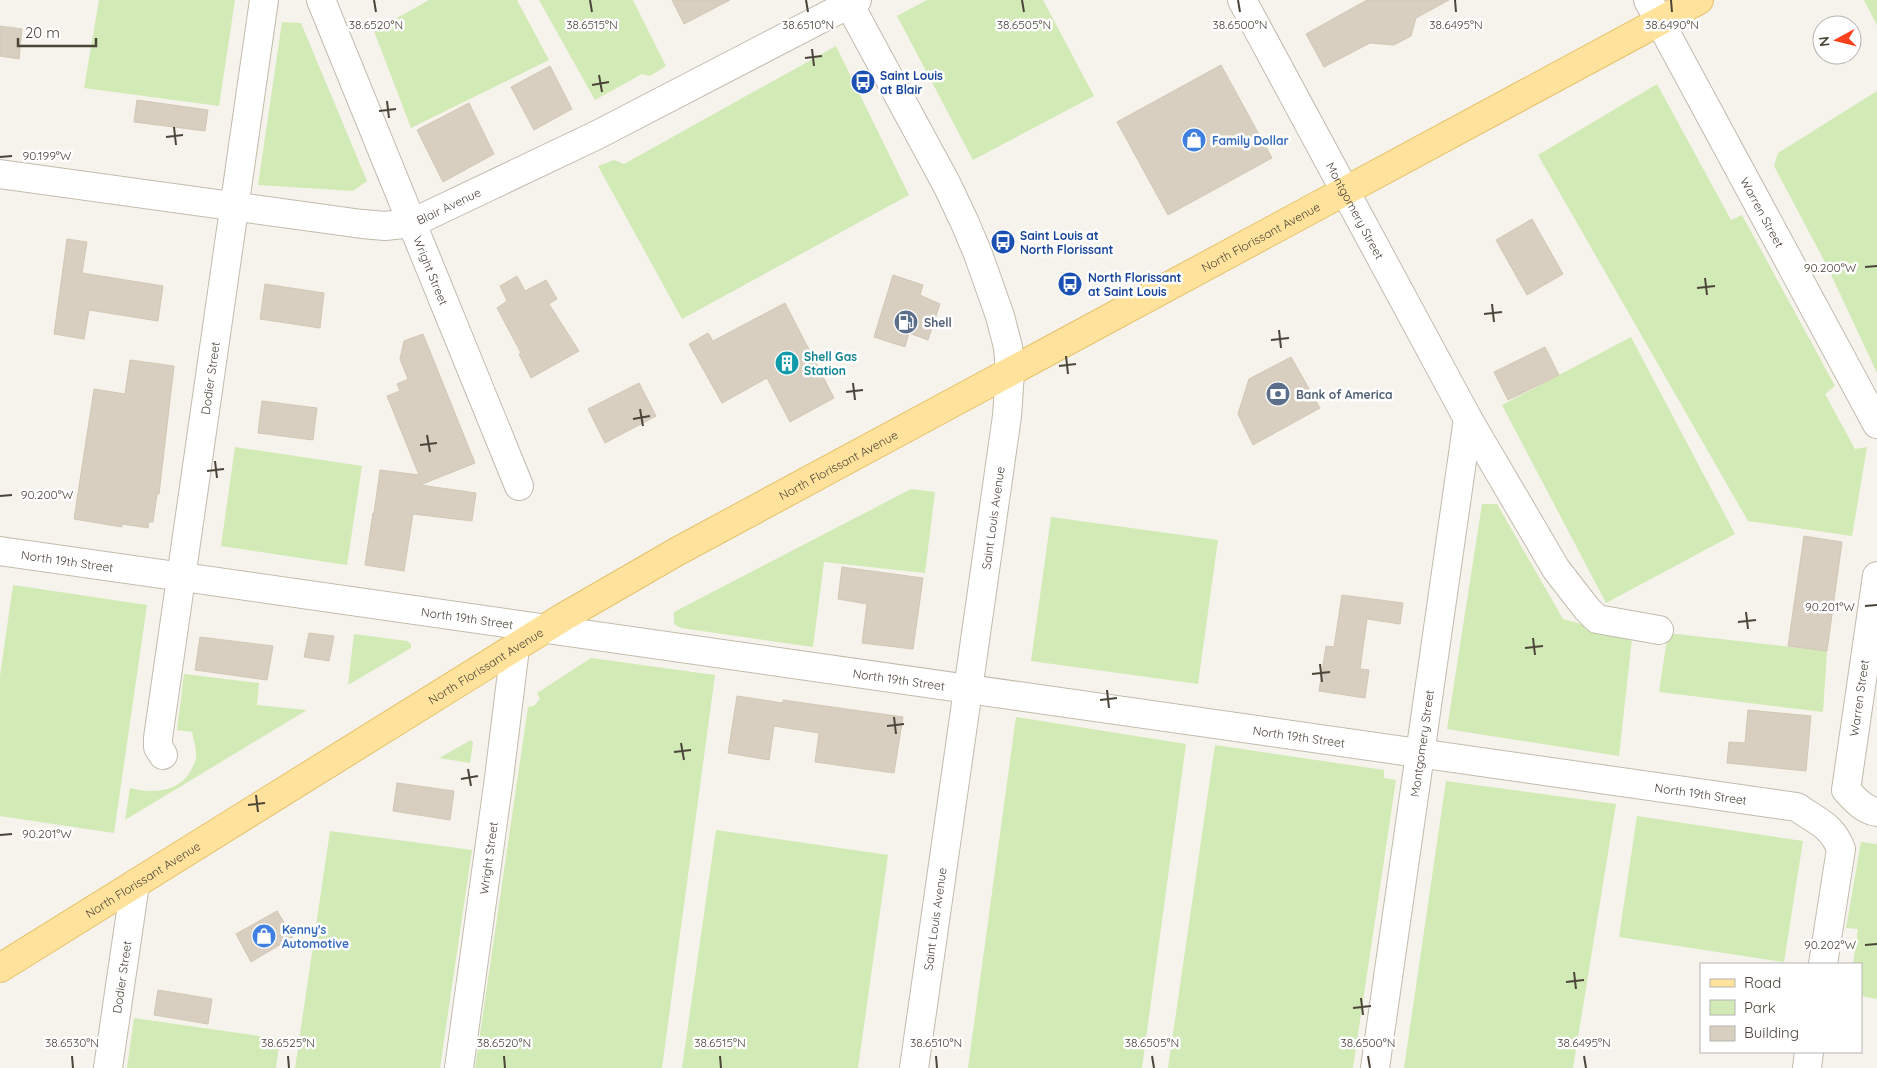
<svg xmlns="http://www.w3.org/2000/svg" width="1877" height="1068" viewBox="0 0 1877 1068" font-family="Quicksand,sans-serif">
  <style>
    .green { fill: #d2eab5 }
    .building { fill: #d8cfc1; stroke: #d3c7b4 }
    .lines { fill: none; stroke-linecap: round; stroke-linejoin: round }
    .minor-casing { stroke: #c2bbae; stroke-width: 30 }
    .tertiary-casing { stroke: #c2bbae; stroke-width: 30 }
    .primary-casing { stroke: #e6c16a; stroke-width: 30 }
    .minor { stroke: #fff; stroke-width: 28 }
    .tertiary { stroke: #fff; stroke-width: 28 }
    .primary { stroke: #ffe39c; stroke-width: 28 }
    .ticks { fill: none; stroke: #4b4439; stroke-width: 2 }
    .labels { text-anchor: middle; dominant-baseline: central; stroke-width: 5; stroke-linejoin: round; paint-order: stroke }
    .transit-label { font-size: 12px; font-weight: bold; fill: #164399; stroke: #fff; text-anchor: start }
    .shop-label { font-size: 12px; font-weight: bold; fill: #366cbe; stroke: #fff; text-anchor: start }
    .street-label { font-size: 12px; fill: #4b4439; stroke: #fff }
    .service-label { font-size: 12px; font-weight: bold; fill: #4e5e75; stroke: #fff; text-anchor: start }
    .culture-label { font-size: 12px; font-weight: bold; fill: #0d838f; stroke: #fff; text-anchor: start }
    .ticks-label { font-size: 12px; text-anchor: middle; fill: #4b4439; stroke: #fff; stroke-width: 5; stroke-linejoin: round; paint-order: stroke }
  </style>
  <rect width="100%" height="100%" fill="#f6f3ec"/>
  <!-- green -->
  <path class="green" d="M99 0H235L219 106 84 88Z
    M429 0H517L549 60 411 128 374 31Z
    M539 0H633L666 66 650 76 642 74 595 100Z
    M927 0H1043L1094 96 973 160 897 16Z
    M1864 0H1877V25Z
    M282 22 301 23 367 181 353 191 258 185Z
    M836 46 909 195 682 319 598 166 614 160 624 164Z
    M1657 84 1731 220 1742 215 1835 386 1825 394 1855 449 1867 447 1852 536 1748 521 1538 155Z
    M1877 91V373L1827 266 1774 166 1778 153Z
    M1631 337 1735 534 1606 603 1502 405Z
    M235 447 362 466 347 565 221 546Z
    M911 489 935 492 925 573 824 562 813 647 681 628 674 624V612Z
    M1482 504H1497L1563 619 1632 638 1619 756 1447 729Z
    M1051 517 1218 540 1198 684 1031 661Z
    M13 585 147 605 114 833 0 816V676Z
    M1668 633 1827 651 1823 712 1659 692Z
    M354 634 407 641 411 644V648L348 685Z
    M591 658 715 675 662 1068H475L528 707 534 706 540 699 537 693Z
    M184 674 259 683 257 705 307 710 125 820 130 788C153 794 180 792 191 770 193 766 195 763 196 759 197 750 194 741 192 732L177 730Z
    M1016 717 1186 744 1142 1068H968Z
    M471 740 473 743 470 763 439 758Z
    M1215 745 1384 770V778L1396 780 1353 1068H1168Z
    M1446 781 1616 804 1573 1068H1404Z
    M1637 816 1803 841 1784 962 1619 937Z
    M716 830 888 855 858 1068H682Z
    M330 831 472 850 440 1068H295Z
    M1861 842 1877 844V999L1861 996V964H1853L1858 929 1846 928Z
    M134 1018 280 1039 276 1068H127Z"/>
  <!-- building -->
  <path class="building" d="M672 0H730L684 24Z
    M1367 0H1449L1416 18 1411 36 1394 45 1370 43 1324 67 1306 34Z
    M0 26 22 29 19 59 0 56Z
    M1221 65 1272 158 1168 215 1117 122Z
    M550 66 572 109 534 130 511 87Z
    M137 100 208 110 205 131 134 122Z
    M469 103 494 154 443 182 417 130Z
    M1532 219 1563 274 1527 295 1496 240Z
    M67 239 87 242 82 273 163 286 158 321 89 310 84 339 54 334Z
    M893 275 923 285 920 295 940 304 928 340 909 333 905 347 874 337Z
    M517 276 525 291 546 280 557 299 549 304 579 351 531 378 519 354 521 353 497 308 507 301 500 286Z
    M265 284 324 293 320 328 260 319Z
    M785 303 834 398 790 422 767 378 722 403 689 344 708 333 713 341Z
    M423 334 475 463 420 485 476 493 472 521 413 514 404 571 365 565 373 513H374L380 470 419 475 387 396 400 391 397 384 408 379 400 359 404 341Z
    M1545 347 1559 375 1508 400 1494 372Z
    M1291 357 1320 408 1253 445 1238 414 1249 379Z
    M130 360 174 366 159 494H157L153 522H149L148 528 122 524V527L74 519 94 389 125 394Z
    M639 383 656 416 605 443 588 409Z
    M262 401 317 408 313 440 258 433Z
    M1804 536 1842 542 1827 651 1788 646Z
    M842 567 923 578 913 649 862 643 867 604 838 599Z
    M1342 595 1403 603 1400 624 1367 619 1360 669 1369 670 1365 698 1319 691 1326 646 1334 647Z
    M309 633 334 636 329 661 304 657Z
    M200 637 273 646 267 680 195 670Z
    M737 696 783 703V700L903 717 894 773 815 762 819 733 774 726 769 760 728 753Z
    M1748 710 1811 716 1806 771 1727 763 1729 742 1745 743Z
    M397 783 454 791 450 820 393 811Z
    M277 911 293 937 251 962 236 934Z
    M158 990 212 999 208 1024 154 1015Z"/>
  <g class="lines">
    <defs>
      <g id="minor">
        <path id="s1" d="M321 0 519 486"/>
        <path id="s2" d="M1242 0 1468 419 1556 569 1587 609 1597 619 1659 630"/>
        <path id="s3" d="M1648 0 1877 424"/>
        <path id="s4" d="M0 174 362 224 385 226 412 223 597 135 857 0"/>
        <path id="s5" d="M0 551 1797 807C1817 822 1831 824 1841 849L1823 964"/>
        <path d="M1877 576 1846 790C1855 800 1864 810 1877 812"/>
        <path id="s6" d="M163 755 158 747V738L264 0"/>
        <path id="s7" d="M108 1068 135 884"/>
        <path id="s8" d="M459 1068 499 778 515 648"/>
        <path id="s9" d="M1375 1068 1468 419"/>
        <path d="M1807 1068 1809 1052"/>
      </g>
      <path id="tertiary" d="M847 0 947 185 965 223 978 254 1000 316 1008 347 1010 372 1007 416 914 1068"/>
      <g id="primary">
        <path id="s10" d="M0 968 562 618 678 551 1699 0"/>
      </g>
    </defs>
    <!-- minor casing -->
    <use href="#minor" class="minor-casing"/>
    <!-- tertiary casing -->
    <use href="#tertiary" class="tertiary-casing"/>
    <!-- primary casing -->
    <use href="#primary" class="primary-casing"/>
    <!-- minor -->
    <use href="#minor" class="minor"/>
    <!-- tertiary -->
    <use href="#tertiary" class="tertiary"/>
    <!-- primary -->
    <use href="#primary" class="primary"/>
  </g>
  <!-- ticks -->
  <path class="ticks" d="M374 0 376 12M590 0 592 12M806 0 808 12M1022 0 1024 12M1238 0 1240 12M1455 0 1456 12M1671 0 1672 12M812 49 814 66M805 58 822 56M599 75 602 92M592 85 609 82M387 101 389 118M379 111 396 109M174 127 176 145M166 137 183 135M0 157 12 156M1865 267 1877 266M1705 278 1707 295M1697 288 1715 286M1492 304 1494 322M1484 314 1502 312M1279 330 1281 348M1271 340 1289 338M1066 356 1068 374M1059 366 1076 364M853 383 855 400M846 392 863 390M640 409 643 426M633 419 650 416M427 435 430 452M420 445 437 443M215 461 217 478M207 471 224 469M0 496 12 495M1865 606 1877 605M1746 612 1748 629M1738 622 1756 620M1533 638 1535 655M1525 648 1543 646M1320 664 1322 682M1312 674 1330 672M1107 690 1109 708M1100 700 1117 698M894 717 896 734M887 726 904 724M681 743 684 760M674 752 691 750M468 769 471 786M461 779 478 776M256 795 258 812M248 805 265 803M0 835 12 834M1865 945 1877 944M1574 972 1576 989M1566 982 1584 980M1361 998 1363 1015M1353 1008 1371 1006M72 1056 73 1068M288 1056 289 1068M504 1056 505 1068M720 1056 721 1068M936 1056 937 1068M1152 1056 1154 1068M1368 1056 1370 1068M1584 1056 1586 1068"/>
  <!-- icons -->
  <defs>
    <symbol id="bus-disc" viewBox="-11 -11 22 22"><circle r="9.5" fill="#1a4fb4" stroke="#fff"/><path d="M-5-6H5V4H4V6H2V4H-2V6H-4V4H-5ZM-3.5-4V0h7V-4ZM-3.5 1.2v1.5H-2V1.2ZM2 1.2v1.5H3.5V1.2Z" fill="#fff"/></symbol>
    <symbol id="shop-disc" viewBox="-11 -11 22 22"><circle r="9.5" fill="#3f7fe0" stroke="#fff"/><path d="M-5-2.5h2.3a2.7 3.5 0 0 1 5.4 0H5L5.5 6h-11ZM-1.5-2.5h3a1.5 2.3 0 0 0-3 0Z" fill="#fff"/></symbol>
    <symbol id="fuel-disc" viewBox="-11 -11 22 22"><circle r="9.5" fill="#5c6f8a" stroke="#fff"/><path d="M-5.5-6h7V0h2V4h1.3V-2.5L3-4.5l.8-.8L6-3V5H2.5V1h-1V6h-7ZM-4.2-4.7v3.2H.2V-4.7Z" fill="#fff"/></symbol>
    <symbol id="building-disc" viewBox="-11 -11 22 22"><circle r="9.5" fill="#0f9aa8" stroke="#fff"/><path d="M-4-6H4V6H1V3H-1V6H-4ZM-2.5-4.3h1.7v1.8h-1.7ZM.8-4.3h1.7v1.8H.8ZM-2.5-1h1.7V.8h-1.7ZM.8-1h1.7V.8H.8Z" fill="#fff"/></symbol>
    <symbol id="bank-disc" viewBox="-11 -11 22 22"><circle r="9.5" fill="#5c6f8a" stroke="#fff"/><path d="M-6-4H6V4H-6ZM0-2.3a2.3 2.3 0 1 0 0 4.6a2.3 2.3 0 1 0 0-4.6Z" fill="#fff"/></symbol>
  </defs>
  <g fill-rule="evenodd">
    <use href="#bus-disc" x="849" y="68" width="28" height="28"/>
    <use href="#shop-disc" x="1180" y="126" width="28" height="28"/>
    <use href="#bus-disc" x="989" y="228" width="28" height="28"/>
    <use href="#bus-disc" x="1056" y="270" width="28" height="28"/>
    <use href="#fuel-disc" x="892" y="308" width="28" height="28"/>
    <use href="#building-disc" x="773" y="349" width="28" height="28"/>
    <use href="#bank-disc" x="1264" y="380" width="28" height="28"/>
    <use href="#shop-disc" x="250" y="922" width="28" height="28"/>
  </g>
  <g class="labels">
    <!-- transit labels -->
    <g class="transit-label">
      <text x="880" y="75">Saint Louis<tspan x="880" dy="14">at Blair</tspan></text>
      <text x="1020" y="235">Saint Louis at<tspan x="1020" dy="14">North Florissant</tspan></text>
      <text x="1088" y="277">North Florissant<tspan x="1088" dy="14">at Saint Louis</tspan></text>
    </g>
    <!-- shop labels -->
    <g class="shop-label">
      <text x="1212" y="140">Family Dollar</text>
      <text x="282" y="929">Kenny's<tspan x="282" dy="14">Automotive</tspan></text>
    </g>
    <!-- street labels -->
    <g class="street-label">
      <text stroke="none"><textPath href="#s4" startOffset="456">Blair Avenue</textPath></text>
      <text stroke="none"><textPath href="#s2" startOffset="239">Montgomery Street</textPath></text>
      <text stroke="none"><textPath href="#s3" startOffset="241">Warren Street</textPath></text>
      <text stroke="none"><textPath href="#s10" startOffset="1458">North Florissant Avenue</textPath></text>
      <text stroke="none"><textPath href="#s1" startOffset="292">Wright Street</textPath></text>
      <text stroke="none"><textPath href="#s6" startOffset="382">Dodier Street</textPath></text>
      <text stroke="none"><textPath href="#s10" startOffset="978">North Florissant Avenue</textPath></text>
      <text transform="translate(993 518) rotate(-82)">Saint Louis Avenue</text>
      <text stroke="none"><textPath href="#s5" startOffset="68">North 19th Street</textPath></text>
      <text stroke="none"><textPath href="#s5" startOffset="472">North 19th Street</textPath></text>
      <text stroke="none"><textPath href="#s10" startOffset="572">North Florissant Avenue</textPath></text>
      <text stroke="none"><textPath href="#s5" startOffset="908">North 19th Street</textPath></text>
      <text transform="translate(1859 698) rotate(-82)">Warren Street</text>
      <text stroke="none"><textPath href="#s5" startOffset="1312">North 19th Street</textPath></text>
      <text stroke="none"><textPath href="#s9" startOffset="328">Montgomery Street</textPath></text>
      <text stroke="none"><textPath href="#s5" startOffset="1718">North 19th Street</textPath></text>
      <text stroke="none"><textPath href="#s8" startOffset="212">Wright Street</textPath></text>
      <text stroke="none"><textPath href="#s10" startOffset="168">North Florissant Avenue</textPath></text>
      <text transform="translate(935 919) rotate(-82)">Saint Louis Avenue</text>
      <text stroke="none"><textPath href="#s7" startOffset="92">Dodier Street</textPath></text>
    </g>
    <!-- service labels -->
    <g class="service-label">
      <text x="924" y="322">Shell</text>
      <text x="1296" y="394">Bank of America</text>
    </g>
    <!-- culture labels -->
    <g class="culture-label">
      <text x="804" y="356">Shell Gas<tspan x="804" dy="14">Station</tspan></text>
    </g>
  </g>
  <g class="ticks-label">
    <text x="376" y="29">38.6520°N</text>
    <text x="592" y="29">38.6515°N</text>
    <text x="808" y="29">38.6510°N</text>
    <text x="1024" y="29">38.6505°N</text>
    <text x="1240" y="29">38.6500°N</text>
    <text x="1456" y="29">38.6495°N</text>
    <text x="1672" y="29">38.6490°N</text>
    <text x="47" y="160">90.199°W</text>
    <text x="1830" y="272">90.200°W</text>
    <text x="47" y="499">90.200°W</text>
    <text x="1830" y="611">90.201°W</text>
    <text x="47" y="838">90.201°W</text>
    <text x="1830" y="949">90.202°W</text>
    <text x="72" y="1047">38.6530°N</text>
    <text x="288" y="1047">38.6525°N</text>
    <text x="504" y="1047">38.6520°N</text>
    <text x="720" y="1047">38.6515°N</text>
    <text x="936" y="1047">38.6510°N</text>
    <text x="1152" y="1047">38.6505°N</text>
    <text x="1368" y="1047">38.6500°N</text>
    <text x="1584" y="1047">38.6495°N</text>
  </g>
  <!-- legend -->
  <rect x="1700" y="963" width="162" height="90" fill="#ffffff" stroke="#b7b4b0"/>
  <rect x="1710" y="979" width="25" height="8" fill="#ffe39c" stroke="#b7b4b0"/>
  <text x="1744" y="988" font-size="15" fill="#4b4439">Road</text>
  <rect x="1710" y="1000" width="25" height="15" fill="#d2eab5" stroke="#b7b4b0"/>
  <text x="1744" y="1013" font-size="15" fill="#4b4439">Park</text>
  <rect x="1710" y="1026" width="25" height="15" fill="#d8cfc1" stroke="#b7b4b0"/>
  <text x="1744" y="1038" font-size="15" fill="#4b4439">Building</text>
  <!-- north arrow -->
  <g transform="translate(1837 40) rotate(263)"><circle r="24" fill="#ffffff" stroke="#b7b4b0"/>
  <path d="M0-4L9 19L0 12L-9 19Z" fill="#fc3f1d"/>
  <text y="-8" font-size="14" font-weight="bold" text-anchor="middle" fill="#4b4439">N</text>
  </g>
  <!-- scale -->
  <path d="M18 38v8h78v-8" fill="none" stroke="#4b4439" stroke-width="2.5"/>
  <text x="25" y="38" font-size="15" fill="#4b4439" stroke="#ffffff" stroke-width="4" paint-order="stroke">20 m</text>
</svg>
